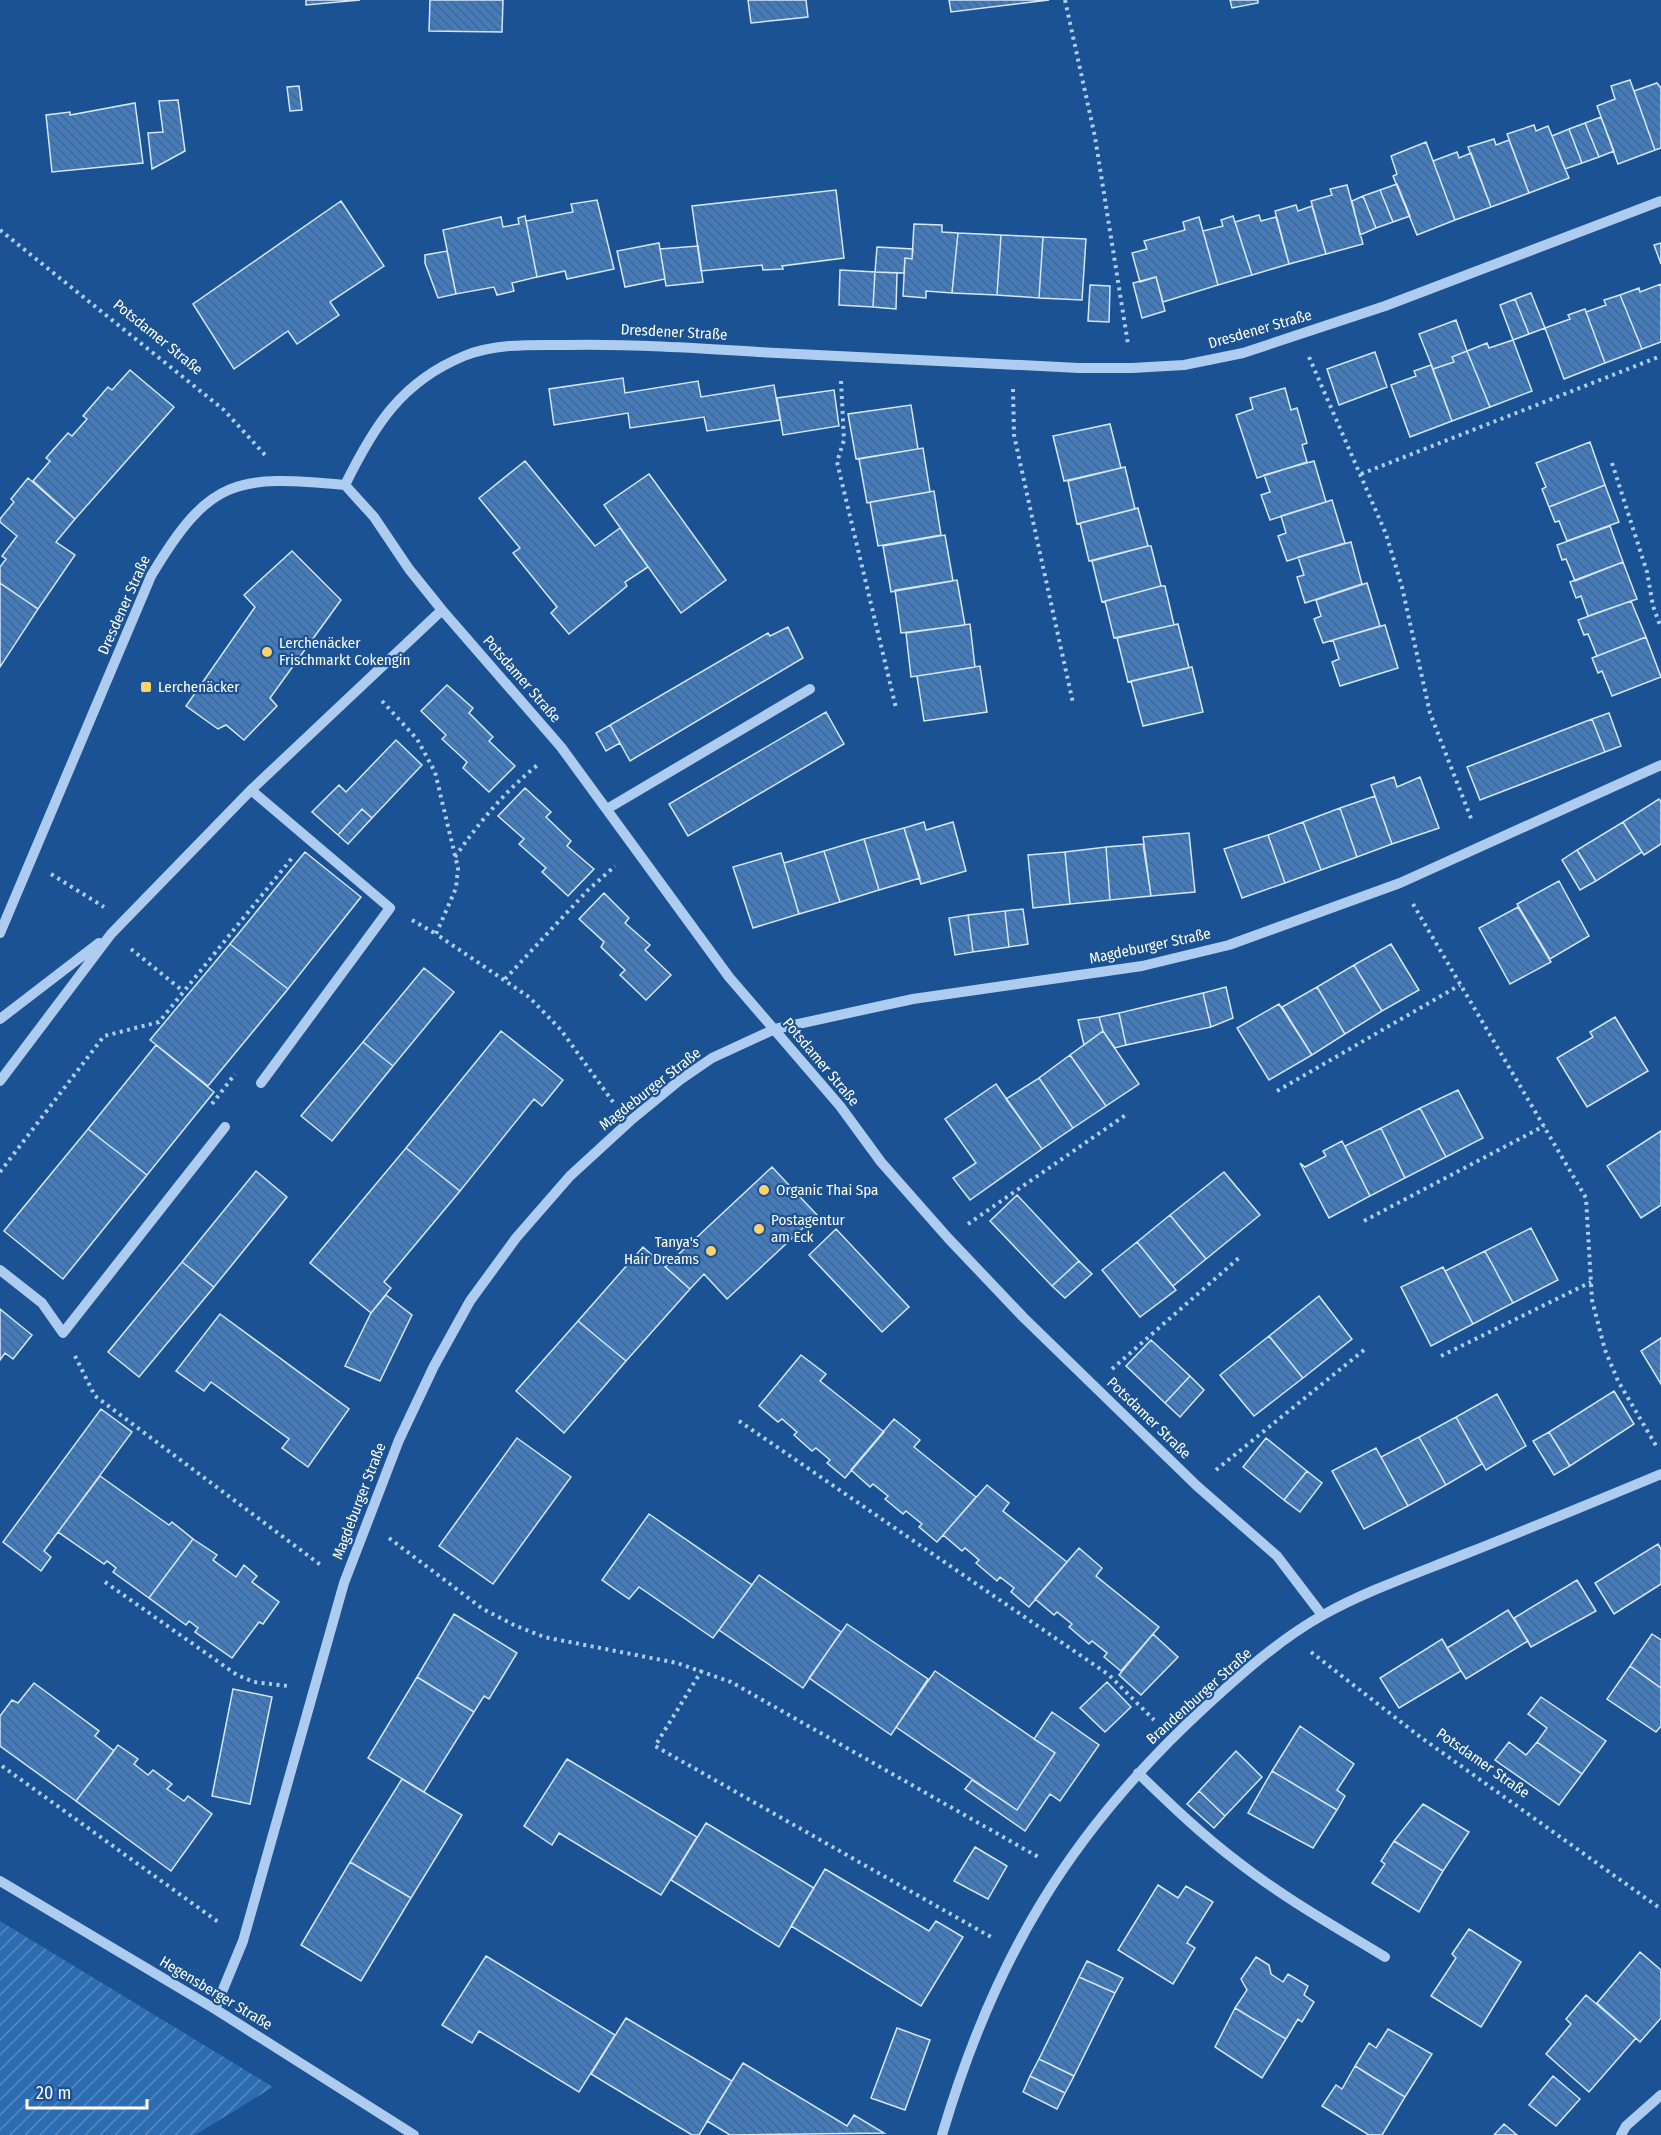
<svg xmlns="http://www.w3.org/2000/svg" width="1661" height="2135" viewBox="0 0 1661 2135" font-family="'Fira Sans Condensed',sans-serif">
  <style>
    .garden { fill: url(#garden-furrows) }
    .building { fill: url(#building-back-hatch); stroke: #d3e6fb; stroke-width: 1.5 }
    .lines { fill: none; stroke-linecap: round; stroke-linejoin: round }
    .path { stroke: #adccef; stroke-width: 4; stroke-dasharray: 3 4.5; stroke-linecap: butt }
    .minor { stroke: #adccef; stroke-width: 10 }
    .poi-dot { fill: #ffd26b; stroke: #1b5294; stroke-width: 2 }
    .labels { text-anchor: middle; dominant-baseline: central; stroke-width: 4.5; stroke-linejoin: round; paint-order: stroke }
    .street-label { font-size: 15px; fill: #fff; stroke: #1b5294 }
    .poi-label { font-size: 15px; fill: #fff; stroke: #1b5294; text-anchor: start }
  </style>
  <defs>
    <pattern id="garden-furrows" width="10" height="10" patternUnits="userSpaceOnUse" patternTransform="scale(1.5)"><rect width="10" height="10" fill="#2e6cb2"/><path d="M-1 1l2-2M0 10L10 0M9 11l2-2" fill="none" stroke="#5889c1"/></pattern>
    <pattern id="building-back-hatch" width="6" height="6" patternUnits="userSpaceOnUse" patternTransform="scale(1.5)"><rect width="6" height="6" fill="#447bbb"/><path d="M-1 5l2 2M0 0l6 6M5-1l2 2" fill="none" stroke="#486689"/></pattern>
  </defs>
  <rect width="100%" height="100%" fill="#1b5294"/>
  <!-- garden -->
  <path class="garden" d="M0 1921 273 2087 195 2135H0Z"/>
  <!-- building -->
  <path class="building" d="M306 0H360L306 5Z
    M430 0H503L502 32 429 31Z
    M748 0H806L808 17 751 23Z
    M949 0H1049L951 12Z
    M1230 0H1258V3L1232 8Z
    M1630 80 1655 150 1618 164 1597 106 1615 99 1611 86Z
    M1657 83 1661 88V148L1655 150 1634 91Z
    M299 86 302 110 290 111 287 87Z
    M178 100 185 151 152 169 148 133 163 132 159 101Z
    M135 103 143 163 52 172 46 115 70 112V115Z
    M1601 117 1614 151 1599 157 1585 123Z
    M1585 123 1599 157 1582 163 1569 129Z
    M1534 125 1536 131 1548 126 1569 178 1529 193 1507 134Z
    M1569 129 1582 163 1565 169 1552 136Z
    M1494 139 1496 145 1509 140 1529 193 1491 207 1468 147Z
    M1426 142 1455 220 1417 235 1393 176 1397 174 1391 156Z
    M1457 152 1459 158 1471 153 1491 207 1455 220 1433 161Z
    M1397 184 1410 216 1393 222 1380 190Z
    M1347 185 1363 244 1326 254 1311 201 1332 195 1330 189Z
    M836 190 844 258 782 266 783 269 763 270 762 265 701 271 692 206Z
    M1380 190 1393 222 1376 228 1363 196Z
    M1363 196 1376 228 1360 235 1352 201Z
    M597 200 614 269 567 279 565 271 537 277 526 221 573 212 571 204Z
    M341 201 384 266 330 302 339 315 297 344 288 331 234 369 193 304Z
    M1296 205 1298 211 1312 206 1326 254 1289 264 1275 211Z
    M1259 215 1261 221 1276 217 1289 264 1252 275 1235 222Z
    M525 216 537 277 512 283 514 291 497 295 494 287 456 294 443 230 501 217 503 227 519 224 518 218Z
    M1233 216 1252 275 1218 285 1203 231 1223 226 1221 220Z
    M1199 217 1218 285 1163 302 1156 277 1140 282 1132 253 1147 249 1144 241 1185 230 1183 222Z
    M914 224 942 225V232L958 233 952 293 926 291V298L903 296 905 258 912 259Z
    M958 233 1001 235 997 295 952 293Z
    M1001 235 1043 237 1039 298 997 295Z
    M1043 237 1086 239 1082 300 1039 298Z
    M659 243 665 279 625 287 617 251Z
    M1661 243V264L1654 245Z
    M698 246 703 282 666 286 660 249Z
    M877 247 913 249 912 259 905 258 904 273 875 272Z
    M447 251 456 294 438 298 425 263V255Z
    M840 270 875 272 873 307 839 305Z
    M875 272 897 273 896 309 873 307Z
    M1156 277 1165 311 1142 318 1133 283Z
    M1661 284V342L1642 349 1620 295 1639 288 1640 292Z
    M1090 285 1110 286 1109 322 1088 321Z
    M1531 293 1545 328 1529 334 1515 299Z
    M1620 295 1642 349 1605 363 1586 312 1606 305 1604 300Z
    M1515 299 1529 334 1513 340 1500 305Z
    M1585 309 1605 363 1564 379 1545 328 1570 319 1568 315Z
    M1456 320 1467 351 1452 357 1454 362 1433 369 1419 334Z
    M1513 340 1532 391 1490 407 1467 351 1487 343 1489 348Z
    M1467 351 1490 407 1452 421 1433 369 1454 362 1452 357Z
    M1375 352 1387 387 1339 405 1327 369Z
    M1431 365 1452 421 1410 437 1391 385 1416 376 1414 371Z
    M130 370 174 407 75 519 33 481 50 461 46 458 68 433 72 436 87 419 83 416 108 387 112 390Z
    M623 378 625 393 698 381 701 397 774 385 780 420 707 431 704 417 630 428 628 413 554 425 549 389Z
    M1285 388 1291 410 1297 408 1307 443 1302 445 1307 462 1257 478 1236 415 1253 409 1250 398Z
    M834 390 839 426 783 435 777 398Z
    M911 405 918 449 856 459 848 414Z
    M1110 424 1121 468 1064 481 1053 436Z
    M1590 442 1605 485 1549 507 1542 489 1546 487 1536 463Z
    M923 448 930 492 867 503 859 459Z
    M525 461 595 546 620 528 648 567 625 582 627 586 569 634 551 613 557 607 513 553 520 548 479 498Z
    M1314 461 1326 502 1270 520 1261 495 1270 492 1264 475Z
    M1125 467 1135 509 1077 524 1068 481Z
    M649 474 726 580 681 613 604 505Z
    M28 478 75 519 56 542 75 555 38 609 0 583V567L6 559 2 556 17 536 0 522V519L14 502 11 499Z
    M1605 485 1619 522 1567 541 1559 521 1555 522 1549 507Z
    M934 491 941 535 878 546 870 502Z
    M1332 500 1345 543 1287 561 1278 536 1286 533 1281 516Z
    M1138 508 1148 546 1089 561 1080 523Z
    M1610 526 1623 562 1575 581 1566 559 1562 560 1557 545Z
    M945 535 953 581 891 592 883 546Z
    M1351 542 1362 584 1305 603 1297 577 1304 575 1298 557Z
    M1148 546H1151L1161 586 1102 602 1092 561Z
    M292 551 341 600 270 698 277 706 244 740 226 725 218 729 186 706 255 607 244 595Z
    M1623 562 1637 599 1588 616 1581 596 1576 598 1570 582Z
    M957 580 965 625 901 633 895 590Z
    M0 583 38 609 0 667Z
    M1367 583 1380 626 1323 643 1314 619 1321 616 1316 600Z
    M1161 586H1165L1174 625 1114 638 1105 601Z
    M1631 601 1646 637 1597 656 1588 634 1584 635 1578 620Z
    M970 624 975 667 911 677 906 633Z
    M1178 624 1189 668 1128 682 1117 638Z
    M1385 625 1398 668 1340 686 1332 662 1339 659 1333 640Z
    M788 627 803 658 630 761 610 725 768 633 770 636Z
    M1646 637 1661 677 1612 696 1602 671 1598 673 1592 658Z
    M980 666 987 712 924 721 917 676Z
    M1192 667 1203 712 1143 726 1131 681Z
    M447 685 473 708 469 713 493 737 489 741 515 766 489 792 463 768 467 762 442 739 446 735 421 711Z
    M826 712 844 744 688 836 669 804Z
    M1609 713 1621 746 1605 752 1592 719Z
    M1592 719 1605 752 1480 800 1467 767Z
    M610 725 620 743 606 751 596 733Z
    M396 740 422 765 372 818 362 809 338 835 312 812 339 785 346 792Z
    M1394 777 1397 787 1420 777 1439 828 1392 844 1371 785Z
    M525 788 551 812 546 817 571 841 567 846 594 869 568 896 542 872 546 868 519 844 524 839 498 816Z
    M1375 796 1392 844 1357 857 1340 808Z
    M1659 799 1661 802V844L1644 855 1623 822Z
    M1340 808 1357 857 1321 870 1303 822Z
    M362 809 372 818 348 844 338 835Z
    M924 822 926 830 953 822 966 871 921 884 904 828Z
    M1303 822 1321 870 1285 883 1268 835Z
    M1623 822 1642 852 1596 881 1577 850Z
    M904 828 920 878 879 890 864 839Z
    M1189 833 1195 892 1151 896 1143 837Z
    M1268 835 1285 883 1242 898 1224 849Z
    M864 839 879 890 840 902 824 851Z
    M1143 844 1151 896 1110 900 1106 847Z
    M1106 847 1110 900 1070 904 1065 852Z
    M1577 850 1596 881 1580 890 1562 860Z
    M824 851 840 902 799 914 784 863Z
    M305 852 361 897 288 989 230 944Z
    M1065 852 1070 904 1033 908 1028 855Z
    M781 853 799 914 753 928 733 867Z
    M1559 881 1589 936 1550 959 1517 904Z
    M604 893 629 918 625 923 650 945 645 950 671 975 646 1000 620 975 625 970 601 947 604 942 579 919Z
    M1518 907 1551 962 1510 984 1479 928Z
    M1023 909 1028 944 1009 947 1005 911Z
    M1005 911 1009 947 973 952 968 915Z
    M968 915 973 952 955 955 949 918Z
    M230 944 288 989 208 1086 150 1040Z
    M1391 944 1419 990 1382 1011 1354 965Z
    M1354 965 1382 1011 1345 1034 1317 987Z
    M424 968 454 992 393 1066 363 1042Z
    M1226 987 1233 1018 1211 1027 1203 993Z
    M1317 987 1345 1034 1312 1055 1282 1007Z
    M1203 993 1211 1027 1126 1045 1119 1013Z
    M1279 1004 1312 1055 1269 1080 1237 1028Z
    M1119 1013 1126 1045 1115 1048 1103 1031 1099 1017Z
    M1099 1017 1103 1031 1084 1045 1078 1020Z
    M1615 1017 1648 1071 1587 1107 1557 1058 1593 1037 1590 1032Z
    M501 1031 563 1080 542 1106 534 1099 460 1191 406 1148Z
    M1103 1031 1139 1084 1106 1106 1070 1055Z
    M363 1042 393 1066 332 1141 301 1116Z
    M156 1045 214 1092 147 1175 88 1129Z
    M1070 1055 1106 1106 1073 1128 1039 1078Z
    M1039 1078 1073 1128 1042 1149 1006 1099Z
    M996 1084 1042 1149 970 1200 953 1178 976 1163 945 1119Z
    M1458 1090 1483 1138 1446 1157 1420 1108Z
    M1420 1108 1446 1157 1405 1178 1381 1128Z
    M1381 1128 1405 1178 1370 1196 1345 1146Z
    M88 1129 147 1175 63 1279 4 1231Z
    M1661 1131V1205L1641 1218 1607 1166Z
    M1342 1141 1370 1196 1329 1218 1300 1163 1305 1167 1326 1156 1323 1151Z
    M406 1148 460 1191 384 1282 391 1288 371 1313 310 1263Z
    M772 1167 817 1215 727 1299 704 1274 690 1289 665 1267Z
    M256 1171 287 1197 214 1287 182 1262Z
    M1224 1172 1260 1215 1206 1259 1170 1215Z
    M1017 1195 1079 1261 1052 1286 990 1221Z
    M1170 1215 1206 1259 1173 1286 1137 1242Z
    M1531 1228 1558 1280 1513 1303 1485 1251Z
    M836 1229 909 1307 882 1332 809 1255Z
    M1137 1242 1176 1290 1140 1317 1102 1270Z
    M643 1247 690 1289 626 1361 578 1321Z
    M1485 1251 1513 1303 1473 1324 1445 1271Z
    M1079 1261 1092 1274 1065 1298 1052 1286Z
    M182 1262 214 1287 139 1377 108 1352Z
    M1443 1267 1473 1324 1431 1346 1401 1287Z
    M386 1295 412 1315 380 1381 345 1366 371 1313Z
    M1319 1296 1352 1339 1303 1378 1269 1336Z
    M0 1309 32 1335 13 1359 5 1353 0 1360Z
    M220 1314 349 1409 308 1467 282 1448 289 1439 211 1382 204 1391 176 1371Z
    M578 1321 626 1361 564 1433 516 1391Z
    M1269 1336 1303 1378 1254 1416 1220 1375Z
    M1661 1338V1384L1641 1351Z
    M1151 1340 1190 1376 1165 1403 1126 1366Z
    M801 1355 826 1374 820 1381 884 1432 845 1478 827 1463 830 1460 816 1448 812 1451 794 1435 797 1432 782 1419 778 1422 759 1406Z
    M1190 1376 1204 1390 1180 1417 1165 1403Z
    M1614 1391 1634 1424 1570 1466 1549 1432Z
    M1497 1394 1526 1446 1486 1470 1456 1417Z
    M101 1409 132 1432 44 1551 51 1557 41 1571 3 1542Z
    M1456 1417 1482 1464 1446 1485 1419 1437Z
    M894 1419 920 1440 914 1447 976 1497 937 1542 919 1527 922 1524 906 1511 903 1514 885 1499 888 1496 873 1484 870 1487 851 1470Z
    M1549 1432 1570 1466 1554 1475 1533 1441Z
    M1419 1437 1446 1485 1408 1506 1381 1457Z
    M517 1438 571 1477 493 1584 439 1546Z
    M1266 1438 1307 1471 1284 1500 1243 1467Z
    M1376 1448 1408 1506 1364 1529 1332 1471Z
    M1307 1471 1322 1483 1300 1512 1284 1500Z
    M100 1476 169 1525 172 1522 193 1539 149 1598 113 1572 116 1568 107 1561 104 1564 58 1532Z
    M987 1485 1009 1503 1003 1511 1067 1562 1029 1607 1011 1592 1014 1588 1000 1577 997 1581 976 1563 979 1560 965 1548 962 1551 943 1535Z
    M649 1514 752 1585 713 1638 639 1587 629 1599 602 1580Z
    M193 1539 217 1555 213 1560 236 1577 244 1565 257 1576 252 1582 279 1602 263 1624 259 1622 232 1658 195 1632 198 1628 189 1621 186 1625 149 1598Z
    M1658 1544 1661 1549V1584L1614 1614 1595 1583Z
    M1079 1548 1102 1568 1096 1576 1159 1627 1121 1671 1104 1657 1107 1653 1092 1641 1089 1644 1069 1627 1072 1624 1057 1612 1054 1615 1035 1599Z
    M759 1575 841 1632 803 1688 719 1630Z
    M1577 1580 1596 1611 1531 1647 1514 1618Z
    M1508 1610 1528 1641 1466 1679 1447 1648Z
    M454 1614 517 1653 489 1699 484 1696 474 1712 417 1677Z
    M847 1624 928 1679 891 1735 809 1678Z
    M1153 1634 1178 1657 1141 1695 1119 1675Z
    M1652 1634 1661 1640V1688L1630 1666Z
    M1442 1639 1461 1671 1399 1708 1380 1678Z
    M1630 1666 1661 1688V1726L1656 1732 1607 1699Z
    M935 1671 1055 1753 1017 1810 896 1727Z
    M417 1677 474 1712 424 1792 368 1758Z
    M1107 1682 1131 1707 1105 1732 1080 1708Z
    M34 1683 99 1731 95 1736 114 1751 76 1801 0 1746V1716L12 1700 18 1703Z
    M233 1689 272 1697 250 1804 212 1796Z
    M1541 1697 1606 1741 1582 1774 1537 1742 1547 1728 1528 1714Z
    M1052 1712 1099 1745 1060 1801 1050 1794 1025 1831 965 1789 972 1780 1017 1810 1055 1753 1034 1739Z
    M1300 1726 1354 1764 1337 1790 1345 1796 1337 1810 1272 1771Z
    M1509 1742 1526 1755 1537 1742 1582 1774 1559 1805 1495 1760Z
    M118 1745 138 1759 134 1764 148 1775 153 1770 172 1784 167 1789 184 1801 188 1796 212 1814 171 1871 76 1801Z
    M1236 1751 1262 1777 1225 1816 1199 1791Z
    M567 1759 697 1837 661 1895 559 1833 552 1845 524 1826Z
    M1272 1771 1337 1810 1313 1848 1248 1813Z
    M402 1779 462 1815 411 1898 350 1862Z
    M1199 1791 1225 1816 1214 1828 1187 1804Z
    M1423 1804 1469 1832 1443 1871 1394 1841Z
    M706 1823 814 1888 779 1947 671 1880Z
    M1394 1841 1443 1871 1419 1912 1372 1883 1385 1864 1381 1861Z
    M975 1847 1007 1866 988 1899 954 1881Z
    M350 1862 411 1898 361 1981 301 1945Z
    M825 1869 929 1931 936 1921 963 1937 921 2006 791 1926Z
    M1158 1885 1178 1898 1186 1886 1213 1902 1187 1943 1195 1948 1173 1984 1118 1950Z
    M1469 1929 1521 1962 1481 2027 1431 1996 1456 1958 1452 1954Z
    M1640 1952 1661 1970V2018L1640 2042 1597 2003Z
    M486 1956 615 2035 579 2092 479 2031 472 2043 442 2025Z
    M1256 1957 1269 1965 1271 1974 1283 1982 1288 1974 1308 1986 1304 1995 1314 2002 1302 2022 1298 2019 1286 2039 1235 2008 1247 1990 1241 1979Z
    M1087 1961 1123 1978 1115 1993 1079 1977Z
    M1079 1977 1115 1993 1074 2076 1039 2059Z
    M1586 1995 1636 2038 1589 2092 1546 2054 1571 2024 1566 2019Z
    M1235 2008 1286 2039 1262 2078 1215 2047Z
    M626 2018 732 2081 699 2135H692L591 2074Z
    M897 2028 930 2040 905 2110 871 2098Z
    M1388 2029 1432 2054 1405 2097 1355 2066 1369 2043 1376 2048Z
    M1039 2059 1074 2076 1065 2093 1030 2076Z
    M743 2063 847 2126 854 2115 884 2133 730 2135 707 2121Z
    M1355 2066 1405 2097 1382 2135H1369L1322 2106 1336 2085 1342 2089Z
    M1030 2076 1065 2093 1057 2109 1023 2092Z
    M1553 2076 1580 2099 1556 2126 1529 2105Z
    M1504 2124 1517 2135H1494Z"/>
  <g class="lines">
    <!-- path -->
    <path class="path" d="M1065 0 1095 137 1128 344
      M0 230 224 410 266 456
      M1309 357 1386 534 1402 587 1430 713 1472 821
      M841 381 844 440 837 462 896 708
      M1013 389 1014 435 1073 703
      M1612 463 1647 572 1653 606 1661 628
      M1361 474 1661 356
      M382 701 417 739 435 772 458 868 456 888 436 934 529 997 561 1030 613 1102
      M455 857C480 821 506 790 540 763
      M51 874 104 907
      M1413 904 1586 1198 1592 1300 1605 1350 1618 1381 1658 1449
      M412 920 436 934
      M131 949 183 991
      M505 979 588 890 615 866
      M1277 1091 1460 985
      M212 1104 235 1074
      M0 1172 104 1036 159 1022 292 858
      M1364 1221 1544 1126
      M968 1224 1127 1114
      M75 1356 95 1396 322 1566
      M1441 1356 1591 1282
      M1112 1369 1240 1257
      M739 1421 1109 1675 1154 1720
      M1216 1470 1364 1350
      M389 1538 483 1609 514 1625 544 1637 677 1663 731 1682 1040 1858
      M105 1582 237 1675 254 1682 288 1686
      M1311 1652 1419 1736 1661 1909
      M702 1670 655 1746 991 1937
      M2 1766 221 1924"/>
    <!-- minor -->
    <path class="minor" d="M345 485 374 517 409 569 442 610 561 747 729 977 840 1106 881 1162 948 1238 1023 1317 1197 1486 1277 1556 1322 1615
      M345 485C374 426 401 382 464 356 496 343 534 345 568 345 631 344 694 348 758 352 865 358 972 362 1079 368H1132L1184 365 1243 353 1385 306 1661 201
      M251 790 390 908 261 1083
      M607 809 810 689
      M0 933 151 576C210 477 236 475 345 485
      M0 1019 99 943
      M0 1081 111 934 251 790 442 610
      M0 1270 42 1303 63 1333 225 1127
      M1138 1773C1170 1804 1202 1835 1238 1862 1284 1898 1336 1927 1385 1957
      M0 1881 215 2009 414 2135
      M215 2009 243 1941 344 1583 399 1440 434 1366 470 1301 516 1238 570 1176 630 1121 680 1080 712 1058 775 1029 913 999 1142 966 1229 945 1400 883 1661 765
      M942 2135C994 1959 1069 1832 1205 1707 1241 1674 1280 1639 1323 1615 1368 1590 1418 1573 1465 1554 1531 1528 1596 1501 1661 1474
      M1621 2135 1626 2126 1661 2095"/>
  </g>
  <!-- markers -->
  <g class="poi-dot">
    <circle cx="267" cy="652" r="6"/>
    <rect x="140" y="681" width="12" height="12" rx="3"/>
    <circle cx="764" cy="1190" r="6"/>
    <circle cx="759" cy="1229" r="6"/>
    <circle cx="711" cy="1251" r="6"/>
  </g>
  <g class="labels">
    <!-- street labels -->
    <g class="street-label">
      <text transform="translate(1260 329) rotate(-16)">Dresdener Straße</text>
      <text transform="translate(674 332) rotate(3)">Dresdener Straße</text>
      <text transform="translate(158 337) rotate(39)">Potsdamer Straße</text>
      <text transform="translate(124 605) rotate(-66)">Dresdener Straße</text>
      <text transform="translate(522 679) rotate(49)">Potsdamer Straße</text>
      <text transform="translate(1150 946) rotate(-12)">Magdeburger Straße</text>
      <text transform="translate(821 1062) rotate(50)">Potsdamer Straße</text>
      <text transform="translate(650 1089) rotate(-38)">Magdeburger Straße</text>
      <text transform="translate(1149 1418) rotate(44)">Potsdamer Straße</text>
      <text transform="translate(359 1501) rotate(-69)">Magdeburger Straße</text>
      <text transform="translate(1199 1696) rotate(-42)">Brandenburger Straße</text>
      <text transform="translate(1483 1763) rotate(35)">Potsdamer Straße</text>
      <text transform="translate(216 1993) rotate(31)">Hegensberger Straße</text>
    </g>
    <!-- poi labels -->
    <g class="poi-label">
      <text x="279" y="643">Lerchenäcker<tspan x="279" dy="17">Frischmarkt Cokengin</tspan></text>
      <text x="158" y="687">Lerchenäcker</text>
      <text x="776" y="1190">Organic Thai Spa</text>
      <text x="771" y="1220">Postagentur<tspan x="771" dy="17">am Eck</tspan></text>
      <text x="699" y="1242" text-anchor="end">Tanya's<tspan x="699" dy="17">Hair Dreams</tspan></text>
    </g>
  </g>
  <!-- scale -->
  <path d="M27 2099v9h120v-9" fill="none" stroke="#ffffff" stroke-width="3"/>
  <text x="36" y="2099" font-size="18" fill="#ffffff" stroke="#1b5294" stroke-width="4.5" paint-order="stroke">20 m</text>
</svg>
